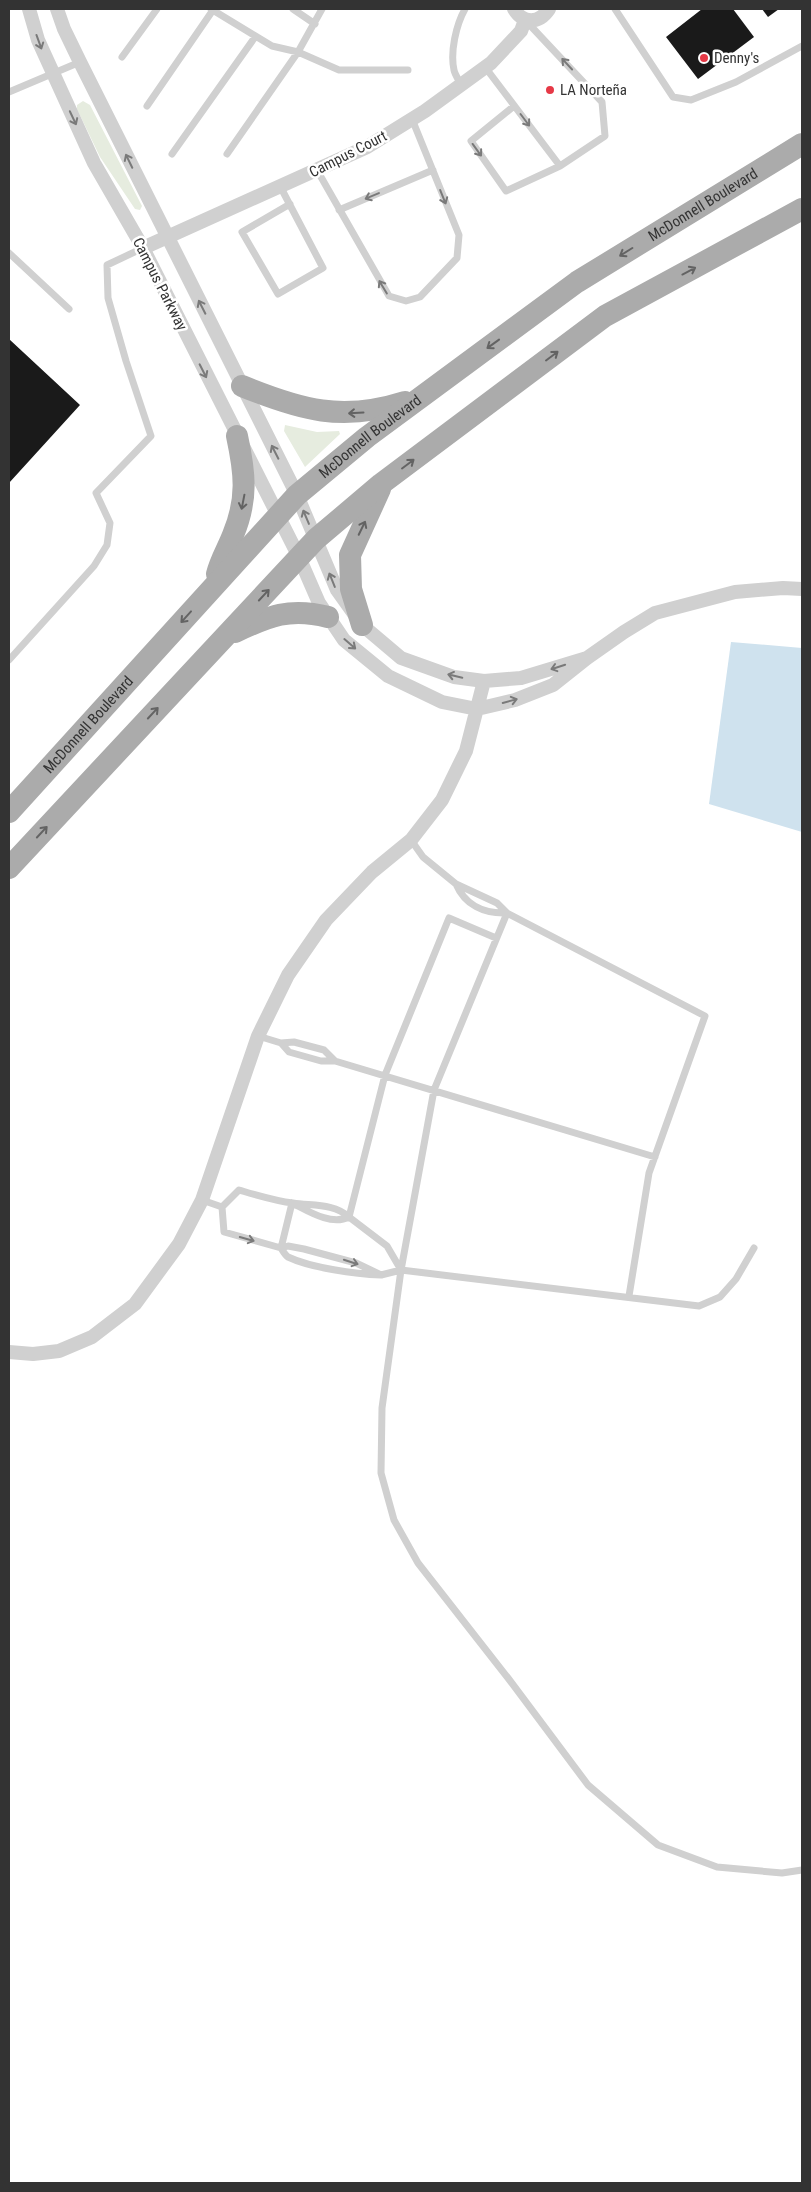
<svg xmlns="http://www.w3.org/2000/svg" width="811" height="2192" viewBox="0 0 811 2192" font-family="'Roboto Condensed',sans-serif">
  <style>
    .green { fill: #e6ecdf }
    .water { fill: #cfe2ee }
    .building { fill: #1a1a1a }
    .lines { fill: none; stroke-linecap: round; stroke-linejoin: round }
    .service { stroke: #d0d0d0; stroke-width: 7 }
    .minor { stroke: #d0d0d0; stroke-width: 14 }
    .primary { stroke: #ababab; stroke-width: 22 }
    .oneway { stroke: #7a7a7a }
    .oneway2 { stroke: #636363 }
    .poi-dot { fill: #e63946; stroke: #fff; stroke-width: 2 }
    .labels { text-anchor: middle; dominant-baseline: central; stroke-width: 5; stroke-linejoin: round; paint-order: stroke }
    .poi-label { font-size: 15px; fill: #333; stroke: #fff; text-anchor: start }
    .street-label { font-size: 15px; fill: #333; stroke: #fff }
  </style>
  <rect width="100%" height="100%" fill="#fff"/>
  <!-- green -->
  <path class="green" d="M83 101 90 105 142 206 140 210 135 209 100 157 77 109V105Z
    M285 425 317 432 339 431 340 434 305 467 284 431Z"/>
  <!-- water -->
  <path class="water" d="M731 642 802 648V832L709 804Z"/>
  <!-- building -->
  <path class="building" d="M702 9H733L754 37 698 79 666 37Z
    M762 9H779L768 17Z
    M9 339 80 405 9 483Z"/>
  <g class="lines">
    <!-- service -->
    <path class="service" d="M211 9 272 46 298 52 322 9
      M293 9 315 24
      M615 9 673 97 691 100 736 82 802 46
      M122 57 157 9
      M485 67 560 166 605 136 602 102 527 22
      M461 85C459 80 455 75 454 70 450 52 456 25 465 9
      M9 92 80 62
      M147 106 213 10
      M514 106 471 141 506 191 560 166
      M172 154 255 37
      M227 154 298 52 339 70H408
      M317 170 389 296 406 301 420 297 457 258 459 235 412 119
      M280 186 323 268 278 294 242 232 290 204
      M339 210 433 170
      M9 253 69 309
      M9 660 94 566 107 545 110 523 96 493 151 436 126 361 108 298 107 265 143 248
      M411 840 423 857 456 884
      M456 884 497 903 507 913C484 914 465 905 456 884Z
      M496 938 449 918 385 1075 349 1217 387 1246 401 1270 699 1306 720 1297 736 1279 754 1248
      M258 1036 281 1043
      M294 1042 324 1050 335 1061H321L289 1052 281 1043Z
      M335 1061 655 1157
      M202 1200 222 1207
      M222 1207 239 1190C256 1195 275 1201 293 1203 312 1206 334 1203 349 1217 331 1226 308 1211 292 1203L281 1248C283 1251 285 1255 288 1257 311 1268 356 1274 381 1275
      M222 1207 224 1232 281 1248 288 1246 304 1249 356 1263 381 1275 401 1270
      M629 1296 649 1173 705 1016 507 913 434 1090 401 1270 382 1408 381 1473 394 1520 418 1563 508 1678 588 1785 658 1845 717 1867 782 1873 802 1870"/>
    <!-- minor -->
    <path class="minor" d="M29 9 38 40 94 163 143 248 299 557 319 603 344 640 388 676 442 702 477 709 515 700 553 685 587 658 521 678 484 681 454 677 401 658 362 625 337 590 297 495 80 62 64 29 57 9
      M514 9C523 24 539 24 549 9
      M143 248 367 147 425 111 491 63 521 31 525 20
      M587 658 624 632 655 613 735 592 783 588 802 589
      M9 1352 33 1354 59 1351 92 1337 135 1304 179 1244 202 1200 258 1036 288 975 326 920 372 872 411 840 442 800 466 751 484 681"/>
    <!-- primary -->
    <g class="primary">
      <path d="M242 386C301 410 342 422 405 402"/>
      <path d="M217 574C220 561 228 548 233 535 248 499 245 473 237 436"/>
      <path d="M362 625 351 589 350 555 380 489"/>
      <path d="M235 632C269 616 290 607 328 617"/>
      <path id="s1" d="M9 812 297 495 367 437 577 282 802 144"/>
      <path d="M9 868 316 539 381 484 605 316 802 209"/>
    </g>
  </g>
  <!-- one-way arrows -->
  <defs><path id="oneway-shaft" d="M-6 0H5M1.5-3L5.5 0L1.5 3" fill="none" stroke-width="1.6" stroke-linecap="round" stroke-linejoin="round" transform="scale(1.25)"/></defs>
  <g class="oneway">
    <use href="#oneway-shaft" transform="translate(39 42) rotate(70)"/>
    <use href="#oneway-shaft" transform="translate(567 64) rotate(-133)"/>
    <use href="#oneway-shaft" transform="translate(73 118) rotate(65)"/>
    <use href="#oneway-shaft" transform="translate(525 120) rotate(53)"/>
    <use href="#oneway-shaft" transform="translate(477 150) rotate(54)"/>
    <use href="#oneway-shaft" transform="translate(129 161) rotate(-116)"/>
    <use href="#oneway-shaft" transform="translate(372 196) rotate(157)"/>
    <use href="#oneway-shaft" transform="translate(443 197) rotate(68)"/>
    <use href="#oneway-shaft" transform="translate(383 287) rotate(-121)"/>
    <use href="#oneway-shaft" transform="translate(202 307) rotate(-117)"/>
    <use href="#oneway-shaft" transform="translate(203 371) rotate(63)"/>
    <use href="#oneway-shaft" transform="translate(275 452) rotate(-117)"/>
    <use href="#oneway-shaft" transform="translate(306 517) rotate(-113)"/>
    <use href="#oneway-shaft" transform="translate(332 580) rotate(-112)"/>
    <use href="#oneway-shaft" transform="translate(350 644) rotate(41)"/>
    <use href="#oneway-shaft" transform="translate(558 667) rotate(162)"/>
    <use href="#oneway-shaft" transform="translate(455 676) rotate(-167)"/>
    <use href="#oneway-shaft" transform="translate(510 701) rotate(-15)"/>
    <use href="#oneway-shaft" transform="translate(247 1239) rotate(16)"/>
    <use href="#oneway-shaft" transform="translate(351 1262) rotate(18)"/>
  </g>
  <g class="oneway2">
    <use href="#oneway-shaft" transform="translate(626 252) rotate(148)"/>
    <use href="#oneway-shaft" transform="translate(689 271) rotate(-28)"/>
    <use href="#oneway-shaft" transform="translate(493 344) rotate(144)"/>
    <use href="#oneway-shaft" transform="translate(552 356) rotate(-37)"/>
    <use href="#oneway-shaft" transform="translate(356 413) rotate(177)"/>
    <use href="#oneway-shaft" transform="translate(408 464) rotate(-37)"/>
    <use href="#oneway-shaft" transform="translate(243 502) rotate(101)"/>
    <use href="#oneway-shaft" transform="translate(362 528) rotate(-64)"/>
    <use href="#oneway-shaft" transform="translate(264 595) rotate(-47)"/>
    <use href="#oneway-shaft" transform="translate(186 617) rotate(132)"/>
    <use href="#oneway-shaft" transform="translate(153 713) rotate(-47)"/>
    <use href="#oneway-shaft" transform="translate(42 832) rotate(-47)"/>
  </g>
  <!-- markers -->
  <g class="poi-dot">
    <circle cx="704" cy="58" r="5"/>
    <circle cx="550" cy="90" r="5"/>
  </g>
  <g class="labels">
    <!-- poi labels -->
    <g class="poi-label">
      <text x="714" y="58">Denny's</text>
      <text x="560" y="90">LA Norteña</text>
    </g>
    <!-- street labels -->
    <g class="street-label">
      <text transform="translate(348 154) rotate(-27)">Campus Court</text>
      <text stroke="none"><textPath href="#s1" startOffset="928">McDonnell Boulevard</textPath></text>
      <text transform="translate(160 284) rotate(63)">Campus Parkway</text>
      <text stroke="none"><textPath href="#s1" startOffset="522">McDonnell Boulevard</textPath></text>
      <text stroke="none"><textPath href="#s1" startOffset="118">McDonnell Boulevard</textPath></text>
    </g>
  </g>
  <!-- border -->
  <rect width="811" height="2192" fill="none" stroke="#333333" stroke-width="20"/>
</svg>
